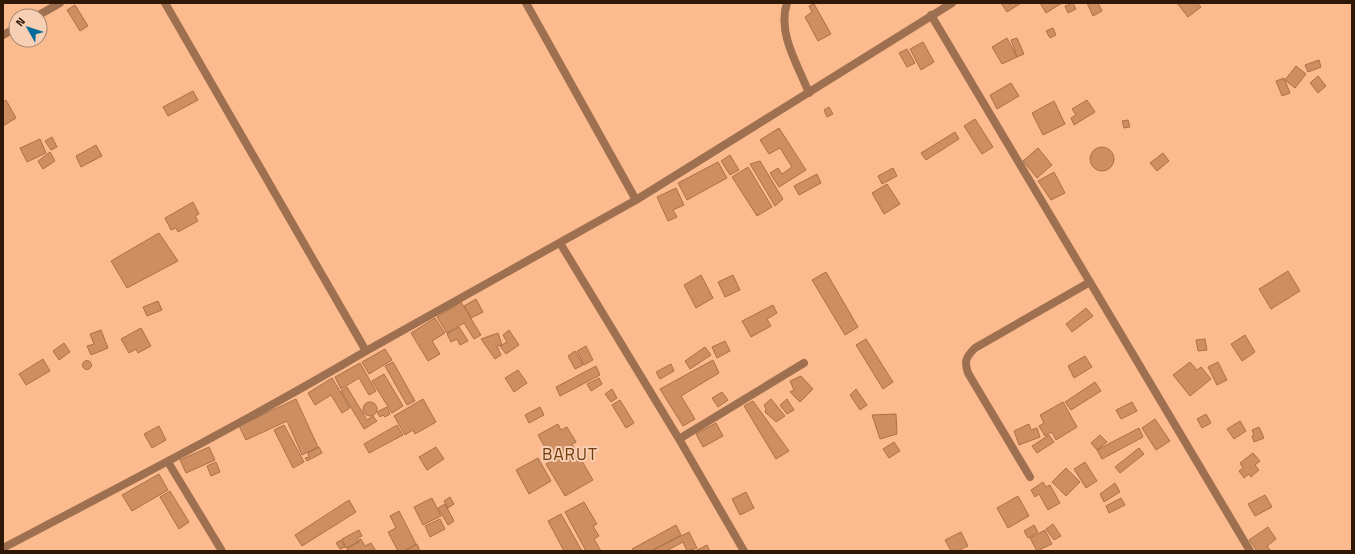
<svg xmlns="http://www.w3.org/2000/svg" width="1355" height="554" viewBox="0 0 1355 554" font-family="'Titillium Web',sans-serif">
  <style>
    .building { fill: #cd8f62; stroke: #ac7145 }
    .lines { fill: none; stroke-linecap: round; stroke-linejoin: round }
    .street { stroke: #9e704f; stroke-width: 8 }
    .labels { text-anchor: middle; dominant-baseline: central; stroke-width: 4; stroke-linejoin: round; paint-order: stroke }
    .quarter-label { font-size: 17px; letter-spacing: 1px; fill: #733c0a; stroke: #f7cfb4 }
  </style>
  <rect width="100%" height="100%" fill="#fcbb8e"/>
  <!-- building -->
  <path class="building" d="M1001 3H1021L1007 12Z
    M1040 3H1062L1046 13Z
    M1073 3 1076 9 1068 13 1065 6Z
    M1087 3H1098L1102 11 1093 16Z
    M1177 3H1197L1201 7 1188 17Z
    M814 4 831 34 818 41 805 17 812 12 809 6Z
    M75 5 88 26 80 31 67 10Z
    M1053 28 1056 35 1050 38 1046 31Z
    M1007 38 1017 57 1002 64 992 47Z
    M1017 38 1024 54 1017 57 1011 40Z
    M923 42 934 62 921 70 910 49Z
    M907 49 915 63 907 67 899 53Z
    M1319 60 1321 67 1308 72 1305 65Z
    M1296 66 1306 74 1295 88 1285 80Z
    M1318 76 1326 86 1318 93 1310 83Z
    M1284 78 1290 93 1282 96 1276 81Z
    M1011 83 1019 96 997 109 990 95Z
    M193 91 198 100 168 116 163 107Z
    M6 100 16 118 3 126V102Z
    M1087 100 1095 112 1074 125 1071 118 1076 115 1072 109Z
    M1054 101 1065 124 1043 135 1032 113Z
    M829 107 833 114 827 117 824 110Z
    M975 119 993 147 982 154 964 126Z
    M1128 120 1130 127 1124 128 1122 121Z
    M779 128 806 170 779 187 770 173 778 168 782 174 792 167 780 148 769 154 760 140Z
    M955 132 959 139 926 160 921 153Z
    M52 137 57 147 51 150 45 141Z
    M40 139 46 153 27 162 20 148Z
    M96 145 102 156 81 167 76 156Z
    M1090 159a12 12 0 1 1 24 0a12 12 0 1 1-24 0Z
    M1038 148 1052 165 1037 178 1023 161Z
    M50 152 55 161 43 169 38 161Z
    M1163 153 1169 161 1157 171 1150 163Z
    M730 155 739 170 730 175 721 161Z
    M760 161 783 199 775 206 750 164Z
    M718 162 727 178 687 200 678 183Z
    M748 167 772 207 757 216 732 177Z
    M893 168 897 176 882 184 878 176Z
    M1054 172 1065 193 1051 200 1038 181Z
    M817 174 821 183 799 195 794 186Z
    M887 184 900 204 884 214 872 193Z
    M676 188 684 205 673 210 677 217 668 221 657 197Z
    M193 202 199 214 195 216 198 221 178 232 176 228 171 230 165 218Z
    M159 233 178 261 127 288 111 261Z
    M1288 271 1300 291 1271 309 1259 289Z
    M826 272 858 327 845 335 812 280Z
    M701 275 713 298 696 308 684 285Z
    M733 275 740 290 725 297 718 282Z
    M476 299 483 312 471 318 464 306Z
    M158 301 162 310 147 316 143 307Z
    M461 302 481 335 474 339 464 323 447 333 437 317Z
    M773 305 777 313 767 319 771 326 751 337 742 321Z
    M1086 308 1093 316 1072 332 1066 324Z
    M435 318 445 333 432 341 440 354 428 361 411 333Z
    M459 327 468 341 460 345 457 339 451 342 447 334Z
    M141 328 151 346 138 353 136 349 129 353 121 339Z
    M101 330 108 348 91 355 87 346 94 344 90 334Z
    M509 330 519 345 506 354 500 346 507 342 503 335Z
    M498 333 502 345 497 346 501 355 495 359 481 339Z
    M1245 335 1255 352 1242 361 1231 344Z
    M866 339 893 382 883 389 856 345Z
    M1205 339 1207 350 1198 351 1196 340Z
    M725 341 730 351 717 358 712 347Z
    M64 343 70 352 59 360 53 351Z
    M586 346 593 360 584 365 577 351Z
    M705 347 711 355 690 369 685 361Z
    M385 349 392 360 369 374 362 362Z
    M575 351 583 365 575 369 568 356Z
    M1085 356 1092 367 1074 378 1068 366Z
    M43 359 50 371 26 385 19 374Z
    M713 360 719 373 681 396 695 419 683 426 660 389Z
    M82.5 365a4.5 4.5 0 1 1 9 0a4.5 4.5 0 1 1-9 0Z
    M393 362 415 401 407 405 385 366Z
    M1190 362 1197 370 1201 367 1211 379 1190 396 1173 375Z
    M1218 362 1227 380 1217 385 1208 367Z
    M360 363 376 391 369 395 359 378 341 389 335 377Z
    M671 364 674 371 660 379 656 372Z
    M596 366 600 375 560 396 556 387Z
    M518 370 527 383 514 392 505 378Z
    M384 374 403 406 392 413 372 381Z
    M801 376 813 389 800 402 790 392 794 390 790 381Z
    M332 378 350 408 342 413 331 395 315 405 308 393Z
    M599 378 602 384 591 391 587 384Z
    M1095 382 1101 391 1071 410 1065 402Z
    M347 387 367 420 373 416 377 421 364 429 341 391Z
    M612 389 617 398 611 402 605 394Z
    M856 389 867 405 860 410 850 395Z
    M722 392 728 400 718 407 712 398Z
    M296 399 318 447 302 455 287 421 246 440 239 426Z
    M423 399 436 422 415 434 413 430 405 435 394 416Z
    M771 399 785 416 776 422 765 412 766 409 764 405Z
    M787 399 794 410 787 414 780 405Z
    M620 400 634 423 626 428 612 405Z
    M753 401 789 451 776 459 744 406Z
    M363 409a7 7 0 1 1 14 0a7 7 0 1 1-14 0Z
    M1063 402 1077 427 1056 440 1052 432 1045 436 1039 426 1044 423 1040 415Z
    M1132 402 1137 411 1121 419 1116 410Z
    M387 407 390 414 385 417 383 415 380 417 377 412Z
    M540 407 544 415 529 423 525 415Z
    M896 414 897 434 880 439 872 415Z
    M1206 414 1211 423 1202 428 1197 419Z
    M1155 419 1170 441 1156 450 1142 428Z
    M1240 421 1246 431 1234 439 1227 429Z
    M716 423 723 436 703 447 696 434Z
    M558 424 561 430 567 427 576 442 572 444 593 480 565 496 546 464 552 460 538 435Z
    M1029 424 1031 430 1037 428 1040 437 1019 445 1014 431Z
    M284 425 304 462 293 468 274 430Z
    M397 425 403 435 369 453 364 444Z
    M159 426 166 440 152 448 144 434Z
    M1259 427 1264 438 1254 442 1252 436 1254 435 1252 430Z
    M1139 428 1143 437 1102 459 1097 450Z
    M1049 435 1054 442 1037 453 1032 446Z
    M1100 435 1107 442 1097 450 1091 443Z
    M894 442 900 451 889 458 883 449Z
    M209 447 215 460 186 473 180 460Z
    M319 447 322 453 307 461 305 458 309 457 308 453Z
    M436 447 444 459 427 470 419 457Z
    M1139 448 1144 454 1120 473 1115 467Z
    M1253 453 1260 461 1255 465 1259 470 1251 477 1249 474 1244 478 1239 471 1243 468 1240 463Z
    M538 458 551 481 529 494 516 470Z
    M216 462 220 472 211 476 207 466Z
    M1085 462 1097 481 1086 488 1074 469Z
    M1066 468 1080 482 1066 496 1052 482Z
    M159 474 168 490 132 511 122 495Z
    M1043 482 1046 487 1050 485 1060 503 1048 510 1039 494 1035 497 1031 490Z
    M1115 483 1120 492 1104 502 1100 494Z
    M170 491 189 522 179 529 160 497Z
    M746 492 754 508 740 515 732 499Z
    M1265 495 1272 507 1255 516 1248 504Z
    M1018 496 1029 516 1008 528 997 508Z
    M450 497 454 504 448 508 444 501Z
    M432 498 441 516 423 525 414 507Z
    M1121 498 1125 505 1109 513 1106 506Z
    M349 500 356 512 302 546 295 535Z
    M584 502 597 524 593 526 599 536 594 539 601 551H586L565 512Z
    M445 504 454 521 448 525 438 508Z
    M399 511 416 544 404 551H398L388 532 396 528 390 516Z
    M561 514 582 551H564L548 521Z
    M440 519 445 529 430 537 425 526Z
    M1053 524 1061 536 1054 540 1046 529Z
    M676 525 681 535 651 551H633L632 549Z
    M1034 525 1038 532 1028 538 1024 531Z
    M1268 527 1276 539 1267 546 1271 551H1257L1249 540Z
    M359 530 362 536 356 539 358 542 346 548 342 539Z
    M1045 530 1052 544 1037 551 1030 538Z
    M689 532 697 548 687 551 683 542 666 551H651Z
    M961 532 968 546 957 551H951L945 540Z
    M361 539 365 546 371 543 376 551H348L347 548 359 542 358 540Z
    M341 540 345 547 340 549 336 543Z
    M417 544 420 551H405Z
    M707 545 710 551H695Z"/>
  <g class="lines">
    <!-- street -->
    <path class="street" d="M165 3 366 351 636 200 952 3
      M526 3 636 200
      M787 3C777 33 798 65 809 93
      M931 15 1250 551
      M37 16 60 3
      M3 35 16 28
      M560 243 679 439 744 551
      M679 439 804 363
      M168 462 222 551
      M1030 477 968 373C964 361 966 357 975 348L1090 282
      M3 548C125 484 247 421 366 351"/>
  </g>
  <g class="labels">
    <!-- quarter labels -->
    <g class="quarter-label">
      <text x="570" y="454">BARUT</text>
    </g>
  </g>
  <!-- border -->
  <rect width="1355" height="554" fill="none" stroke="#2f1805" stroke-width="8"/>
  <!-- north arrow -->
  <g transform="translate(28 28) rotate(309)"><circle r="19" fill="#f7cfb4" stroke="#a7866e"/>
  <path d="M0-3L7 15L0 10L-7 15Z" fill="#006b98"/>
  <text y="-6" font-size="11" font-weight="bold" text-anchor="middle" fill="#2f1805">N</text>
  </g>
</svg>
